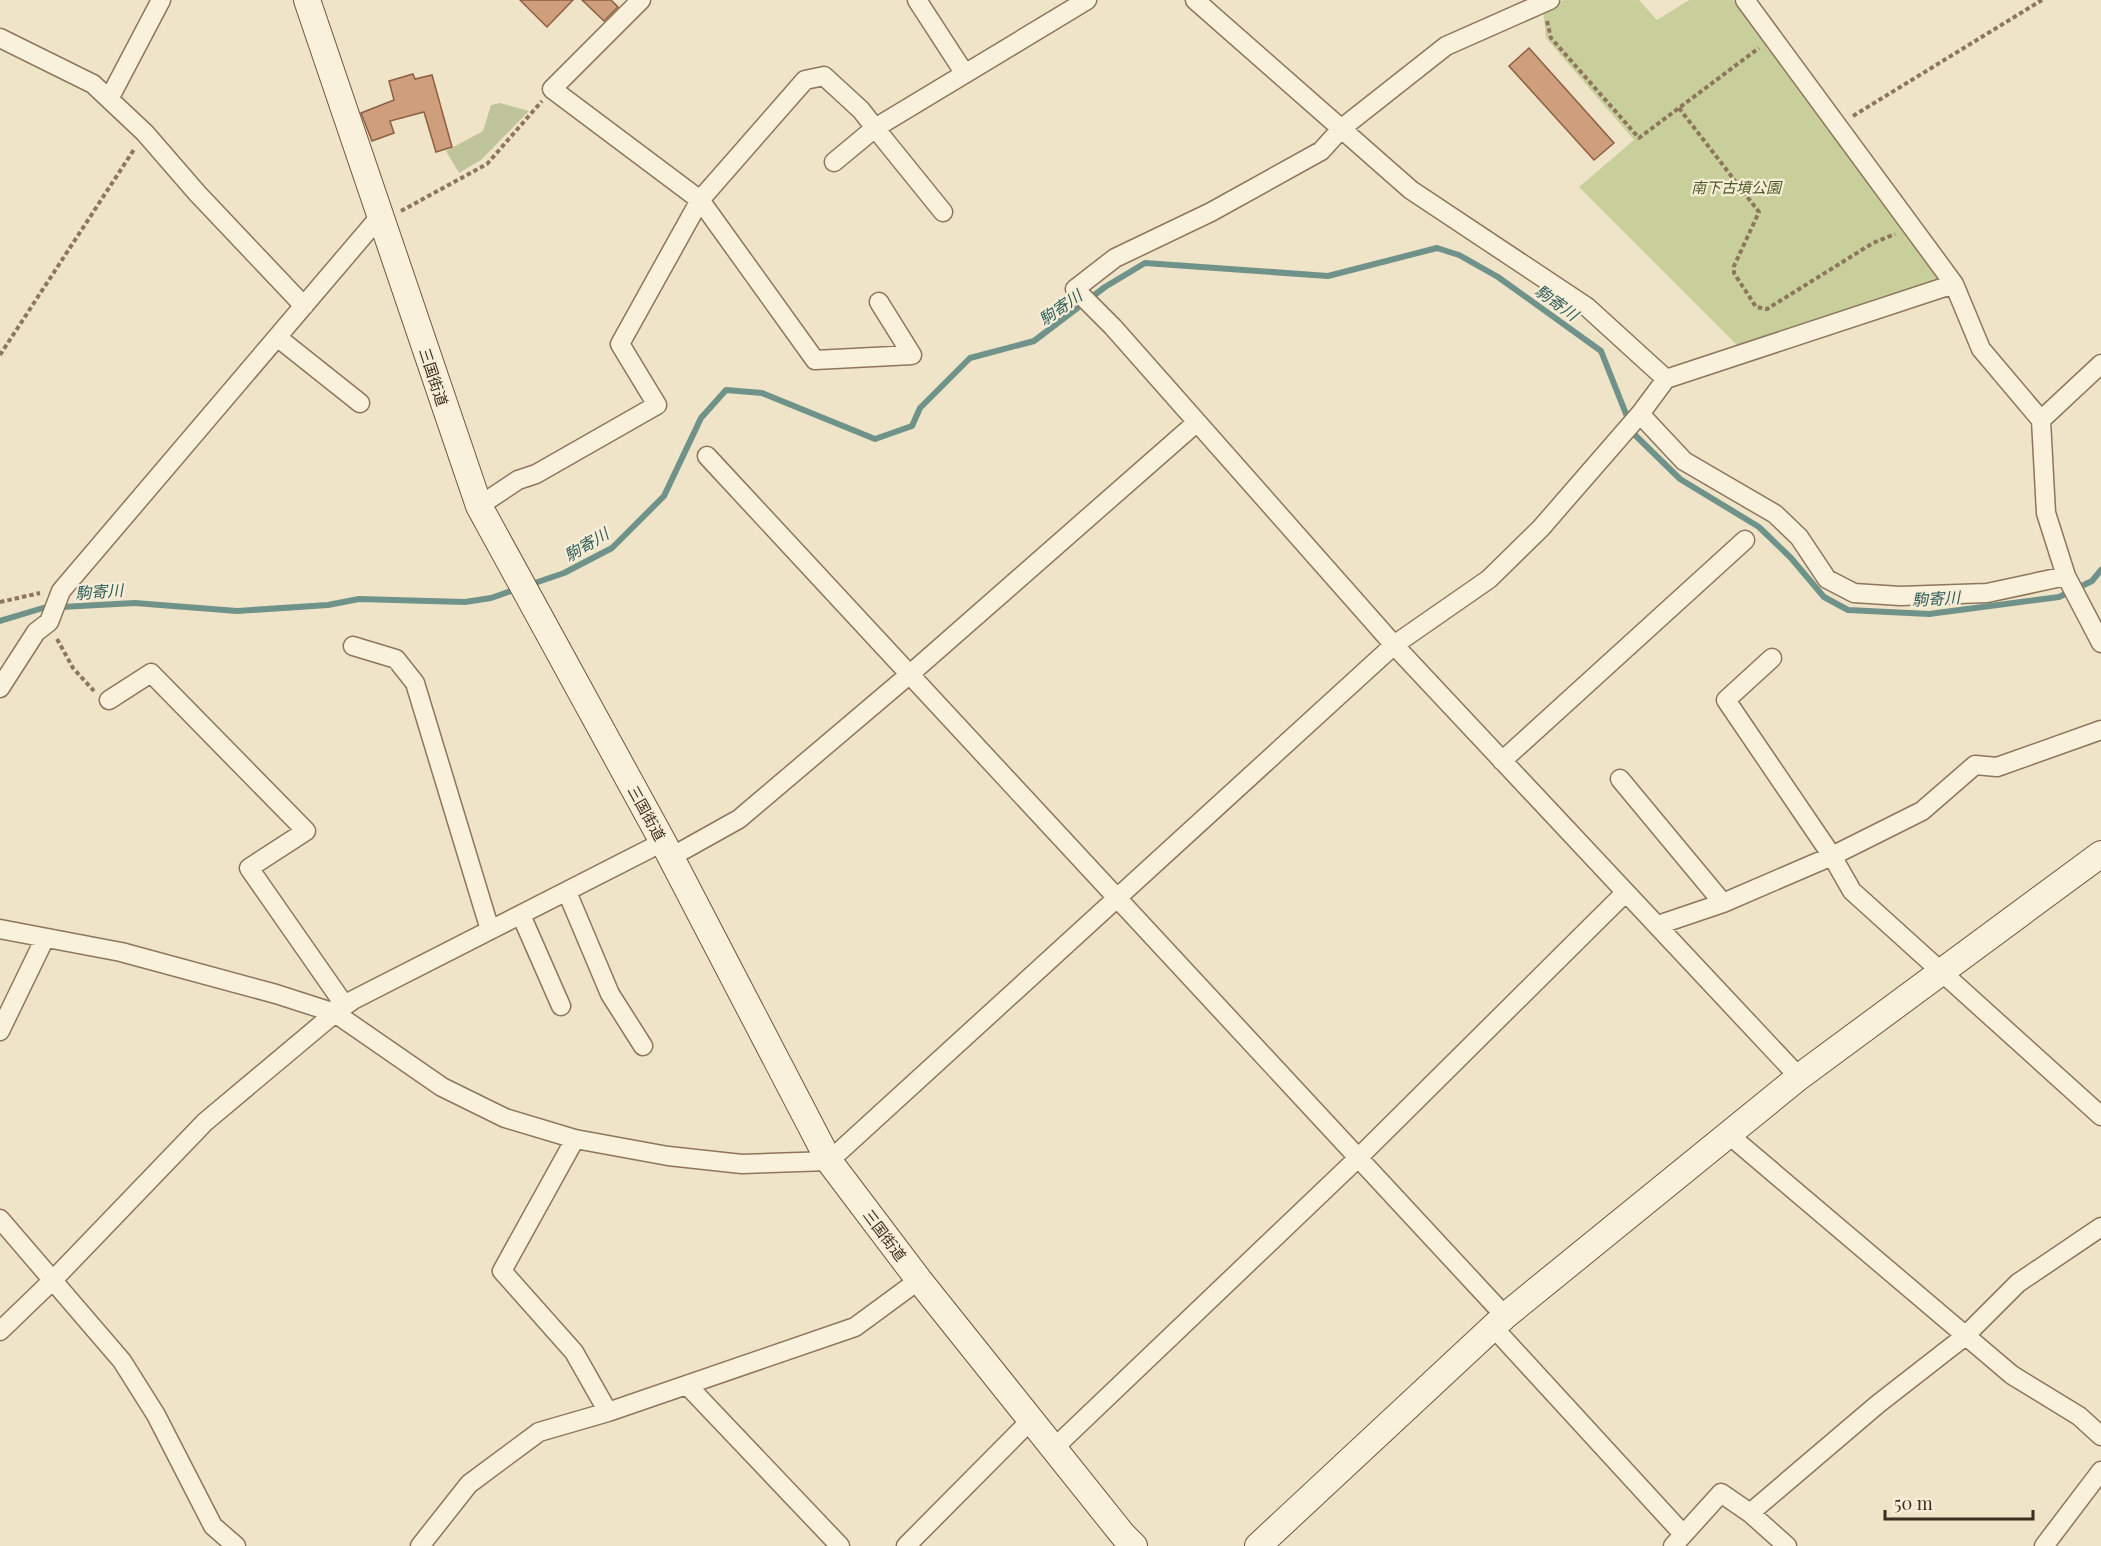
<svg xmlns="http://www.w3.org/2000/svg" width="2101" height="1546" viewBox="0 0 2101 1546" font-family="'Playfair Display','Noto Sans JP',serif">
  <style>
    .green { fill: #c9cf9b }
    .cemetery { fill: #bfc49a }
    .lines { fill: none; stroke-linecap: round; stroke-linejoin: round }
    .stream { stroke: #6f938a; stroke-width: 6 }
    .building { fill: #cf9f7d; stroke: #8d5f41; stroke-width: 1.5 }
    .street-casing { stroke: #8d765c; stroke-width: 21 }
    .secondary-casing { stroke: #6f573f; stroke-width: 28 }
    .path { stroke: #8d765c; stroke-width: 4; stroke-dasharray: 4.5 3; stroke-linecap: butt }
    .street { stroke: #faf1dc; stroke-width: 18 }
    .secondary { stroke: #faf1dc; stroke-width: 26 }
    .labels { text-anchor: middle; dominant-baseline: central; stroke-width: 4.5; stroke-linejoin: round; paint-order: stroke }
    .park-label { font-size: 15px; font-style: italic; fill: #4d5a26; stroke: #f7eed8 }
    .street-label { font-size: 15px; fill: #3d2e20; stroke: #f7eed8 }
    .water-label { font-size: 16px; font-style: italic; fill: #2f5d5a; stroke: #f7eed8 }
  </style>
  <rect width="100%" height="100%" fill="#f0e4c8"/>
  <!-- green -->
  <path class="green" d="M1564 0H1639L1657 20 1689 0H1733L1940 274 1938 282 1740 348 1579 187 1634 140 1546 38 1543 9Z"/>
  <!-- cemetery -->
  <path class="cemetery" d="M500 103 529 111 481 160 459 173 446 151 483 131 491 105Z"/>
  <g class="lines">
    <!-- stream -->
    <path class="stream" d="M529 585 564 573 612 548 664 496 701 418 726 390 762 393 875 439 912 426 920 408 970 358 1034 341 1105 287 1145 263 1328 276 1437 248 1459 255 1498 277 1601 351 1634 434 1680 479 1759 527 1791 558 1824 597 1848 610 1929 614 2059 597 2092 581 2101 570
      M0 621 43 608 135 603 237 611 328 605 359 599 465 602 491 598 517 589"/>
  </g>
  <!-- building -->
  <path class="building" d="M520 0H573L547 27Z
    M582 0H611L618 7 604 21Z
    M1529 48 1614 143 1594 160 1509 66Z
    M413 74 415 79 432 75 452 147 436 152 424 112 390 121 394 133 372 141 361 113 394 100 389 81Z"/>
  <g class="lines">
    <defs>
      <path id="street" d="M641 0 552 89 700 200 815 360 912 355 879 302
        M917 0 965 74
        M1195 0 1411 190 1587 307 1666 379
        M1550 0 1446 46 1342 128 1321 151 1211 212 1115 258 1075 289 1113 327 1394 645 1799 1077
        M1745 0 1954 284 1981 349 2041 420 2046 513 2066 576 2101 643
        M0 38 93 84 145 133 197 193 304 306
        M109 99 161 0
        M834 162 875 128 943 212
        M277 337 360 403
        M1640 414 1684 461 1775 514 1799 537 1827 579 1854 593 1900 596 1987 593 2066 576
        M2041 420 2101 364
        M707 456 1505 1316
        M479 506 518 480 536 474 657 405 620 344 700 200 805 80 824 76 861 110 875 128 1087 0
        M353 646 396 659 415 683 490 930
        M1772 658 1726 700 1832 856 1852 891 2101 1116
        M0 688 36 632 49 622 61 591 381 215
        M109 700 151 673 306 831 249 868 341 1000 335 1013
        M1502 761 1745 540
        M1620 779 1723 903
        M671 857 739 819 910 674 1196 423
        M567 892 610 994 643 1046
        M521 915 561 1006
        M1658 925 1723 903 1832 856 1922 811 1975 765 1997 767 2101 730
        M0 929 121 952 276 994 335 1013 442 1087 505 1118 575 1139 668 1156 742 1164 829 1161 1394 645 1489 579 1541 528 1640 414 1666 379 1954 284
        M0 1031 45 938
        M1728 1134 2012 1375 2079 1416 2101 1436
        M575 1139 502 1271 574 1352 608 1412
        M0 1219 122 1361 156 1415 213 1526 236 1546
        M1493 1327 1683 1534
        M0 1331 54 1279 205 1122 335 1013 353 1000 663 842
        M687 1385 840 1546
        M1054 1448 1358 1158 1625 893
        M1750 1513 1878 1404 1964 1337 2018 1283 2101 1227
        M420 1546 469 1484 539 1432 608 1412 855 1327 919 1280
        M906 1546 1032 1419
        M1673 1546 1721 1493 1750 1513 1787 1546
        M2044 1546 2101 1471"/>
      <path id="secondary" d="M307 0 479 506 663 842 829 1161 919 1280 1123 1535 1134 1546
        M1258 1546 1505 1316 1799 1077 2101 854"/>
    </defs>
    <!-- street casing -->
    <use href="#street" class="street-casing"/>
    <!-- secondary casing -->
    <use href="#secondary" class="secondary-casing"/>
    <!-- path -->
    <path class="path" d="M1547 21 1551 38 1639 138 1759 48
      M1679 108 1759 212 1734 266V273L1756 307 1767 309 1873 243 1895 234
      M1853 116 2042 0
      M401 211 487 164 542 101
      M0 355 135 148
      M0 602 40 593
      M57 639 73 668 94 691"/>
    <!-- street -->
    <use href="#street" class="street"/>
    <!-- secondary -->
    <use href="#secondary" class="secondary"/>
  </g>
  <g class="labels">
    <!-- park labels -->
    <g class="park-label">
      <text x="1736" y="187">南下古墳公園</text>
    </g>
    <!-- street labels -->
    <g class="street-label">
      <text transform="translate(434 377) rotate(72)">三国街道</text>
      <text transform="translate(647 813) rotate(61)">三国街道</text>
      <text transform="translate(885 1235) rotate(53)">三国街道</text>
    </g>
    <!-- water labels -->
    <g class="water-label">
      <text transform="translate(1557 302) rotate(36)">駒寄川</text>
      <text transform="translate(1060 307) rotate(-35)">駒寄川</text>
      <text transform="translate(586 544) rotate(-31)">駒寄川</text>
      <text transform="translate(99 591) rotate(-4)">駒寄川</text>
      <text transform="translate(1936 598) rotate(-3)">駒寄川</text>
    </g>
  </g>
  <!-- scale -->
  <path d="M1885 1510v9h148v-9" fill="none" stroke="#3d2e20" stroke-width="3"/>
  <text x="1894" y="1510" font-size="18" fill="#3d2e20" stroke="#f7eed8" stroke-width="4.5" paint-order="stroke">50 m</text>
</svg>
